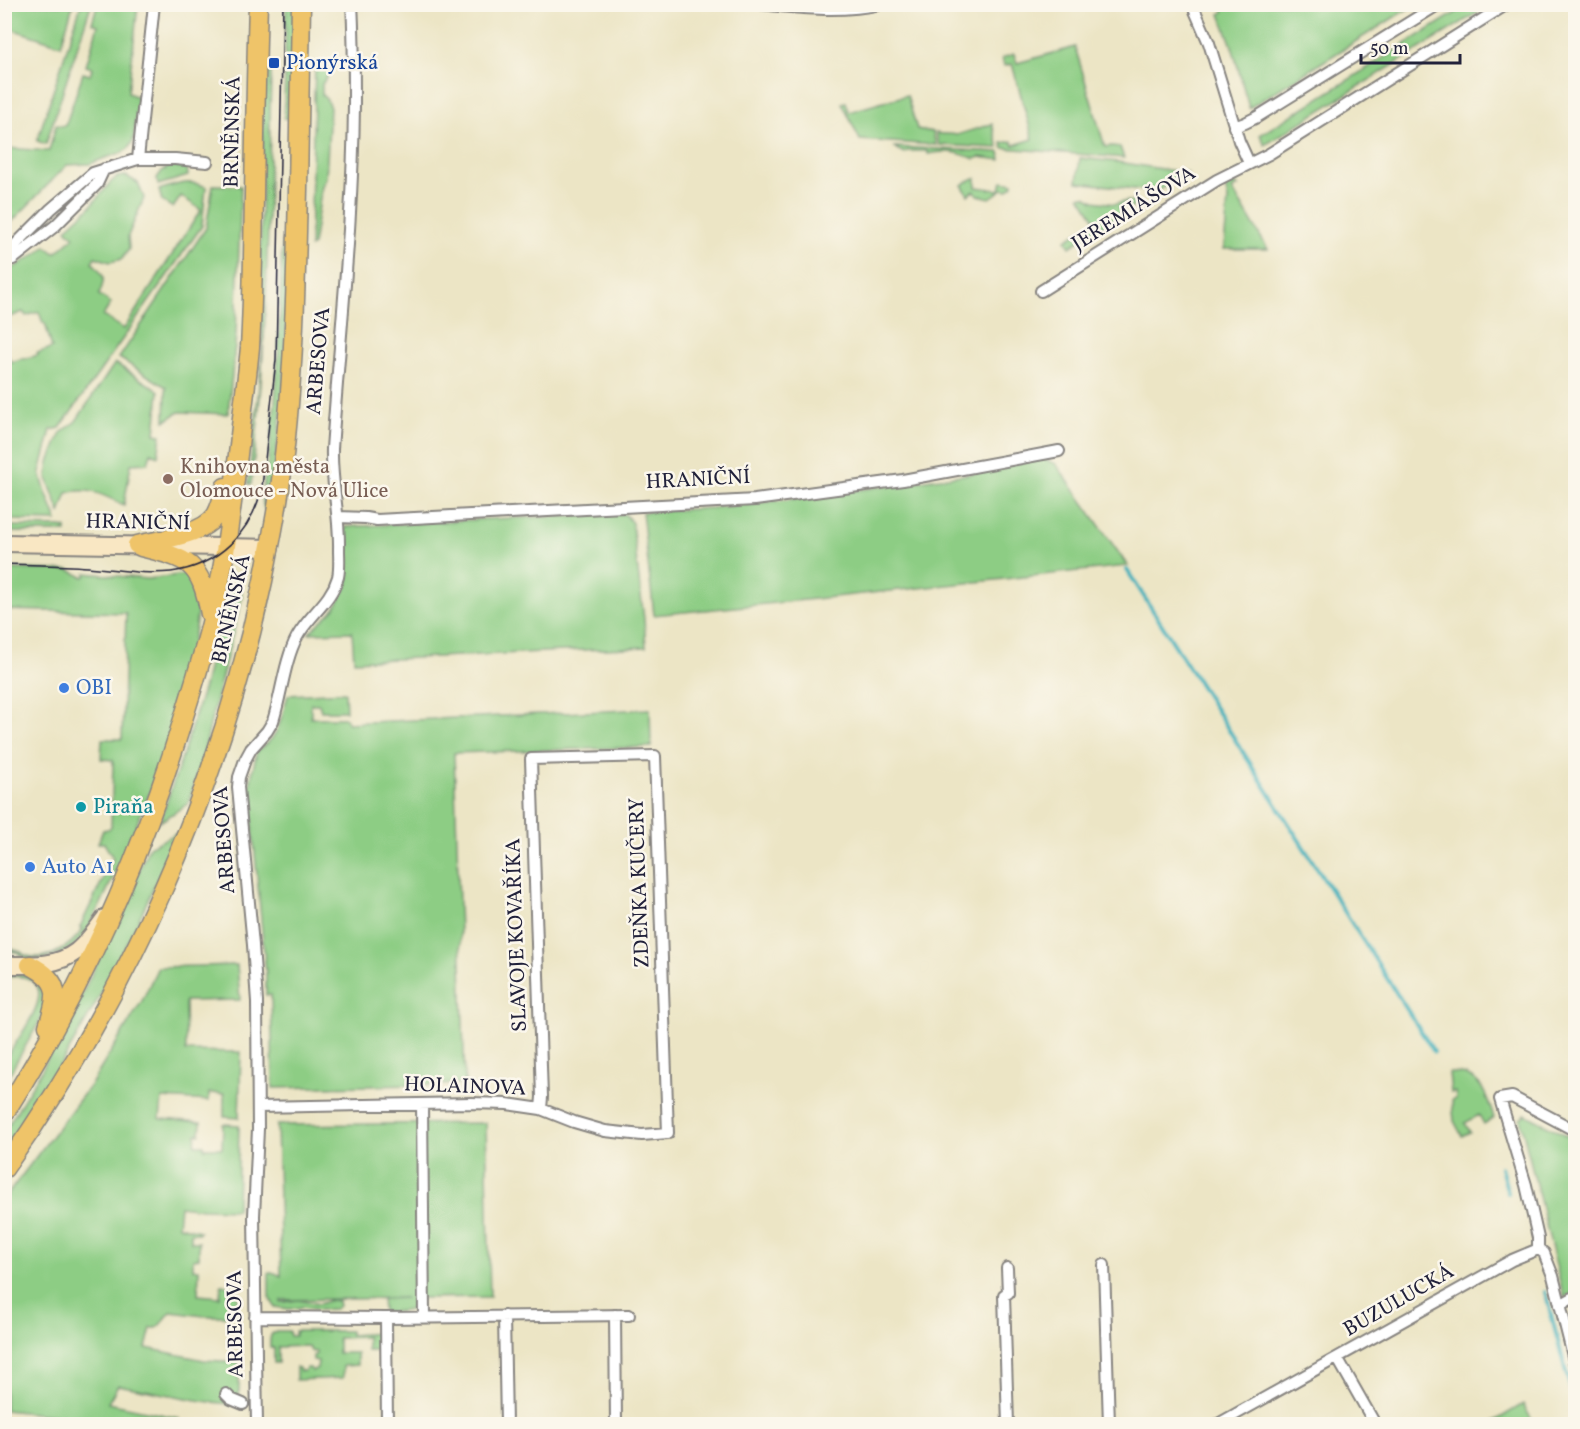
<svg xmlns="http://www.w3.org/2000/svg" width="1580" height="1429" viewBox="0 0 1580 1429" font-family="Vollkorn,serif">
  <style>
    .green { fill: #8dcd84; stroke: #587860; stroke-width: 1.5 }
    .lines { fill: none; stroke-linecap: round; stroke-linejoin: round }
    .stream { stroke: #41b1bc; stroke-width: 4 }
    .street-casing { stroke: #878480; stroke-width: 14 }
    .secondary-casing { stroke: #878480; stroke-width: 20 }
    .primary-casing { stroke: #878480; stroke-width: 21 }
    .street { stroke: #fff; stroke-width: 10 }
    .secondary { stroke: #f9e7c3; stroke-width: 16 }
    .primary { stroke: #efc469; stroke-width: 18 }
    .tram { stroke: #22223b; stroke-width: 1.5 }
    .transit-dot { fill: #1a4fb4; stroke: #fbf7ec; stroke-width: 2 }
    .education-dot { fill: #8d6e63; stroke: #fbf7ec; stroke-width: 2 }
    .shop-dot { fill: #3f7fe0; stroke: #fbf7ec; stroke-width: 2 }
    .culture-dot { fill: #0f9aa8; stroke: #fbf7ec; stroke-width: 2 }
    .labels { text-anchor: middle; dominant-baseline: central; stroke-width: 5; stroke-linejoin: round; paint-order: stroke }
    .transit-label { font-size: 21px; fill: #164399; stroke: #fbf7ec; text-anchor: start }
    .street-label { font-size: 21px; fill: #22223b; stroke: #fbf7ec }
    .education-label { font-size: 21px; fill: #785e54; stroke: #fbf7ec; text-anchor: start }
    .shop-label { font-size: 21px; fill: #366cbe; stroke: #fbf7ec; text-anchor: start }
    .culture-label { font-size: 21px; fill: #0d838f; stroke: #fbf7ec; text-anchor: start }
  </style>
  <rect width="100%" height="100%" fill="#fbf7ec"/>
  <filter id="ink" filterUnits="userSpaceOnUse"><feTurbulence type="fractalNoise" baseFrequency=".0167" numOctaves="2"/><feDisplacementMap in="SourceGraphic" scale="12" xChannelSelector="R" yChannelSelector="G"/><feConvolveMatrix kernelMatrix="1 2 1 2 8 2 1 2 1" color-interpolation-filters="sRGB"/></filter>
  <filter id="wash" filterUnits="userSpaceOnUse"><feTurbulence type="fractalNoise" baseFrequency=".008" numOctaves="4" result="noise"/><feDisplacementMap in="SourceGraphic" scale="24" xChannelSelector="R" yChannelSelector="G"/><feGaussianBlur stdDeviation="1.35" result="paint"/><feColorMatrix in="noise" values="0 0 0 0 0 0 0 0 0 0 0 0 0 0 0 0 0 1.4 0 .05"/><feComposite in="paint" operator="in"/></filter>
  <g filter="url(#wash)">
    <rect width="100%" height="100%" fill="#ece5c5"/>
    <!-- green -->
    <path class="green" d="M5 4 73 5 61 45 5 27Z
      M1231 4H1414V5L1249 108 1232 46 1220 14 1223 12V7Z
      M81 5H91L46 144 37 141Z
      M97 5H138L128 93 138 97 134 136 133 141 128 149 121 153 105 158 90 164 67 165 5 229V148L49 151 56 125 64 126 67 121 83 73 90 75 92 68 86 66 98 25 92 23Z
      M286 5H294L292 119 284 118Z
      M1468 5H1490L1265 145 1260 135Z
      M1075 47 1105 147 1112 146 1120 147 1124 158 1003 148 1002 143 1012 141 1014 145 1033 139 1012 64 1004 66 1002 58 1014 54 1017 63Z
      M330 62 328 76 322 84V95L327 100 330 108 326 178 322 186 313 245 310 247 315 64Z
      M264 69H271C268 207 269 346 251 484L250 485 248 483 258 397 262 349 260 271Z
      M907 95 917 129 933 132 936 145 860 140 842 103 846 102 849 112Z
      M992 124 999 148 939 145 936 133C943 135 949 133 957 135Z
      M895 147 1000 152 1001 160 979 157 975 159C957 152 948 150 928 154L927 151H907L906 153 902 152Z
      M1080 158 1118 162 1187 173 1155 193H1150V191L1077 182Z
      M170 166 187 167 188 176 158 185 157 178 162 171Z
      M126 176 138 183 144 198 128 236 129 249 122 259 110 262 95 257 92 262C105 275 106 278 99 295L111 303 103 316 124 329 201 210 181 196 173 208 162 201 159 190C179 184 186 179 206 187L202 226 60 428 51 430 40 472 45 490 57 521 5 520V355L7 354 11 362 24 358 25 359 38 355 37 353 52 348 45 323H43L39 312 26 316 23 312 5 319V273L36 254 46 246 54 253 57 252 74 237 66 229 89 208 111 182 117 177Z
      M974 178H976V187L1000 190 1002 181 1013 183V185L1007 190 1003 189 990 198 978 195 974 191 968 195 962 185Z
      M1227 181 1238 186 1232 189 1268 249H1224L1228 199 1224 182Z
      M213 185 241 186 236 335 228 414 179 412 165 421 166 387 119 358 206 228Z
      M1082 196H1086L1094 201 1115 204 1127 201 1137 202V204L1130 208 1126 203 1119 208 1122 213 1070 247 1066 240 1096 221 1080 196Z
      M282 241H290L283 399 270 500 267 508 264 509C259 496 267 469 269 455 279 384 280 313 282 241Z
      M115 363 159 391 155 434 161 435 158 456 151 453 148 463 131 464 124 505C104 496 90 486 67 493L60 513 47 478 49 462 61 433 76 421Z
      M1041 458 1056 464 1128 566 805 600 654 615 642 512 712 508 802 498 975 473Z
      M625 514 632 523 644 619 646 647 354 661 352 632 309 633 335 608 348 584 345 559V527L486 519Z
      M5 526 60 527 66 528V532H5Z
      M5 569 69 570 83 577 86 576V573L148 579 185 574C204 586 197 614 194 633 184 708 158 777 127 846 114 875 102 905 86 932L79 941 71 948 60 954 44 959H27L17 952 5 951V949C9 949 15 949 19 951 27 955 19 953 28 956 50 961 71 946 83 929L80 927 113 858 104 843H98L103 830 109 829 111 827 113 764V760L101 759 102 739H122L126 613 5 610Z
      M232 587H237L241 589 242 598 213 712 204 753 188 804 160 822 184 751 205 683 220 610 227 591Z
      M345 692 346 711H321L319 704H311V718H346L347 723 650 709 651 747 454 753 465 1084 273 1088 271 995H266V973L249 789 257 750C279 741 282 715 288 695Z
      M177 833C164 863 152 892 138 921 99 1001 55 1079 5 1152V1130L40 1073 82 994 117 921 149 847Z
      M237 965 240 1000 185 1001 186 1051 241 1052 239 1118 224 1117V1094L209 1093V1101L162 1098 160 1119 201 1122 200 1134H196L195 1145H204V1148H222L223 1124 239 1125 237 1210 202 1209 180 1206 178 1226 200 1231 199 1233H192L191 1234V1242H199V1258L193 1259V1269H199L198 1295 220 1297 221 1285 238 1286V1316H204L171 1312 157 1328H151L146 1348 204 1360 239 1362V1405L202 1401 118 1385 108 1403 179 1418 177 1424H95L96 1420 5 1410 4 1199 92 1083 142 1001 158 967Z
      M5 973 30 975 40 979 48 993 41 1019 5 1082C5 1075 3 1066 6 1059 13 1042 64 987 23 977 18 976 10 977 5 977Z
      M1449 1073C1481 1071 1486 1094 1494 1118L1484 1124 1479 1115 1465 1123 1470 1132 1462 1136 1454 1121 1452 1100 1456 1099 1455 1092 1451 1093Z
      M1525 1114 1575 1140V1291L1564 1298 1520 1119Z
      M486 1123 490 1297 419 1298C416 1315 397 1311 383 1312L382 1299 406 1298 281 1300V1302H284L298 1300 319 1304 331 1300 338 1301 339 1306 335 1309 319 1310 303 1307 289 1309 275 1307 269 1296V1273H275L281 1276 277 1125Z
      M276 1331H289L290 1336H295V1331H350V1335L380 1333 381 1350H367V1337L338 1338V1353H357V1365L343 1366V1378L296 1380V1367L299 1368 300 1371H305L306 1368H310L312 1371 317 1368 318 1361 313 1360V1356L316 1354V1351L312 1352 307 1346 278 1347V1363H274V1348L270 1347C270 1340 269 1334 276 1331Z
      M1523 1404 1534 1424H1490Z"/>
    <g class="lines">
      <!-- stream -->
      <path class="stream" d="M1127 570 1434 1052
        M1501 1168 1508 1193
        M1545 1292 1576 1410"/>
    </g>
  </g>
  <g filter="url(#ink)">
    <g class="lines">
      <defs>
        <path id="street" d="M760 4C800 8 840 13 881 4
          M1192 4 1209 43 1239 141 1249 163
          M1234 127 1245 123 1257 117 1439 4
          M138 159 154 4
          M4 256 51 209 93 173 138 159H175L207 162
          M4 261 13 259 55 226 97 184 104 169
          M1041 291 1217 180 1269 154 1507 4
          M338 517 366 518 377 520 755 500 903 480 1059 451
          M422 1104 424 1317
          M258 1107 471 1103 507 1104 541 1109 574 1122 605 1131 642 1135 668 1133 655 756 531 759 542 1097 541 1109
          M1538 1250V1238L1526 1185 1500 1099 1512 1097 1576 1131
          M1104 1265 1109 1424
          M1007 1268 1008 1293 1004 1295 1008 1424
          M1560 1305 1576 1296
          M615 1315 616 1424
          M504 1316 506 1424
          M255 1317 386 1318 629 1315
          M386 1318 387 1424
          M1338 1359 1375 1424
          M226 1394 231 1399 243 1404
          M257 1424 254 1216 258 1129 257 1002 253 945 238 787 239 777 245 760 251 749 267 731 273 721C281 696 285 659 297 637 309 615 331 602 338 577 340 568 339 558 339 549 340 516 331 483 332 449 340 334 353 220 354 105 354 72 354 38 352 4
          M1218 1424 1512 1260 1536 1250H1540L1544 1253 1553 1276 1576 1368"/>
        <path id="secondary" d="M4 543 270 548
          M4 965C30 965 56 967 77 951 88 942 97 929 105 918"/>
        <path id="primary" d="M137 545C159 540 203 535 216 515 221 506 223 497 225 487
          M141 547C190 559 200 562 210 614
          M30 965C62 981 58 996 48 1026
          M4 1114C80 994 138 865 180 729 191 694 202 659 211 623 225 565 232 505 239 446 242 413 247 380 250 347 253 297 253 247 254 196 255 132 256 68 258 4
          M4 1169C129 994 218 792 263 581 270 545 278 509 282 472 294 378 296 284 298 189 299 128 300 66 301 4"/>
      </defs>
      <!-- street casing -->
      <use href="#street" class="street-casing"/>
      <!-- secondary casing -->
      <use href="#secondary" class="secondary-casing"/>
      <!-- primary casing -->
      <use href="#primary" class="primary-casing"/>
      <!-- street -->
      <use href="#street" class="street"/>
      <!-- secondary -->
      <use href="#secondary" class="secondary"/>
      <!-- primary -->
      <use href="#primary" class="primary"/>
      <!-- tram -->
      <path class="tram" d="M4 564C32 565 60 565 88 567 115 569 144 575 171 572 218 566 252 532 262 487L276 360 283 4"/>
    </g>
  </g>
  <!-- markers -->
  <rect class="transit-dot" x="268" y="57" width="12" height="12" rx="3"/>
  <circle class="education-dot" cx="168" cy="479" r="6"/>
  <g class="shop-dot">
    <circle cx="64" cy="688" r="6"/>
    <circle cx="30" cy="867" r="6"/>
  </g>
  <circle class="culture-dot" cx="81" cy="807" r="6"/>
  <g class="labels">
    <!-- transit labels -->
    <g class="transit-label">
      <text x="286" y="63">Pionýrská</text>
    </g>
    <!-- street labels -->
    <g class="street-label">
      <text transform="translate(233 132) rotate(-89)">BRNĚNSKÁ</text>
      <text transform="translate(1134 209) rotate(-32)">JEREMIÁŠOVA</text>
      <text transform="translate(319 361) rotate(-85)">ARBESOVA</text>
      <text transform="translate(698 480) rotate(-3)">HRANIČNÍ</text>
      <text transform="translate(138 523) rotate(1)">HRANIČNÍ</text>
      <text transform="translate(232 609) rotate(-77)">BRNĚNSKÁ</text>
      <text transform="translate(225 840) rotate(-94)">ARBESOVA</text>
      <text transform="translate(640 883) rotate(-92)">ZDEŇKA KUČERY</text>
      <text transform="translate(517 935) rotate(-92)">SLAVOJE KOVAŘÍKA</text>
      <text transform="translate(465 1087) rotate(2)">HOLAINOVA</text>
      <text transform="translate(1399 1301) rotate(-30)">BUZULUCKÁ</text>
      <text transform="translate(236 1324) rotate(-91)">ARBESOVA</text>
    </g>
    <!-- education labels -->
    <g class="education-label">
      <text x="180" y="467">Knihovna města<tspan x="180" dy="24">Olomouce - Nová Ulice</tspan></text>
    </g>
    <!-- shop labels -->
    <g class="shop-label">
      <text x="76" y="688">OBI</text>
      <text x="42" y="867">Auto A1</text>
    </g>
    <!-- culture labels -->
    <g class="culture-label">
      <text x="93" y="807">Piraňa</text>
    </g>
  </g>
  <!-- margin -->
  <rect width="1580" height="1429" fill="none" stroke="#fbf7ec" stroke-width="24"/>
  <!-- scale -->
  <path d="M1361 54v9h99v-9" fill="none" stroke="#22223b" stroke-width="3"/>
  <text x="1370" y="54" font-size="18" fill="#22223b" stroke="#fbf7ec" stroke-width="4.5" paint-order="stroke">50 m</text>
</svg>
